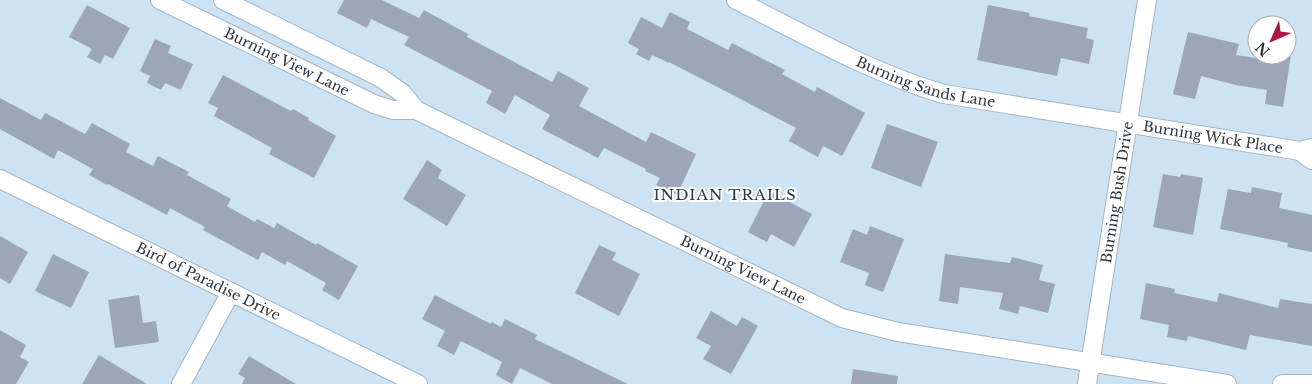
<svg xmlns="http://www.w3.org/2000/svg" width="1312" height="384" viewBox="0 0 1312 384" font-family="'Libre Baskerville',serif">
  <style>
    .building { fill: #9ca5ba }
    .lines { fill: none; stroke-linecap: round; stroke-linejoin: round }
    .minor-casing { stroke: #a0b5c5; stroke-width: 20 }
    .minor { stroke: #fff; stroke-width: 18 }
    .labels { text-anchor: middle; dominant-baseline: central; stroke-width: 4; stroke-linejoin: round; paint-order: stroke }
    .street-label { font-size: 14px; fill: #2f373e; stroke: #fff }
    .neighbourhood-label { font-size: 15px; letter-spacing: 1px; fill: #273946; stroke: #fff }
  </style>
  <rect width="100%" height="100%" fill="#cde3f3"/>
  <!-- building -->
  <path class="building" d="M344 0H382L419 18 424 10 468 34 467 37 552 82 558 71 589 88 579 106 646 142 651 132 696 154 677 195 656 185 660 178 645 171 646 169 604 148 598 158 542 129 550 115 515 95 505 114 486 103 492 91 404 45 409 37 371 19 367 28 337 13Z
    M87 5 130 28 113 59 105 55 100 64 87 57 92 49 69 37Z
    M988 5 1030 13 1029 16 1088 28 1086 38 1094 40 1089 64 1061 58 1057 76 977 60Z
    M670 12 690 22 687 29 728 50 732 43 785 70 782 74 815 92 817 87 865 113 842 156 823 146 818 157 789 141 796 128 669 62V63L652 55 649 61 636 54 639 49 628 43 641 17 662 28Z
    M1188 32 1239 44 1236 55 1276 61 1277 55H1291L1283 107 1265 104 1267 90 1236 85 1201 76 1195 99 1173 94Z
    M155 39 171 46 168 53 193 64 181 90 165 83 161 90 147 83 150 76 140 71Z
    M223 75 291 111 293 109 309 118 308 120 336 136 314 178 269 154 272 148 214 116 218 108 208 103Z
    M0 98 41 120 45 113 85 134 92 123 130 144 126 152 153 166 158 156 189 172 187 175 231 199 227 206 255 222 257 219 274 228 277 223 316 245 317 243 358 266 339 300 322 290 326 283 287 261 285 265 262 252 258 260 203 230 205 227 170 208 167 215 108 184 107 185 89 175 93 169 58 150 54 159 0 129Z
    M887 124 938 142 921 187 871 168Z
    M427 160 442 170 438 178 466 195 447 226 403 199Z
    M1163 174 1180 177 1181 174 1203 178 1193 235 1153 227Z
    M1252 187 1282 193 1279 208 1312 215V252L1287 247 1288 243 1220 229 1228 189 1251 193Z
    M769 191 812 214 794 247 771 234 767 242 748 232Z
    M870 226 904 239 883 292 865 285 869 273 840 262 853 229 867 235Z
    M0 236 28 252 10 284 0 278Z
    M599 245 616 253 612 260 640 274 619 316 575 293Z
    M53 254 89 272 71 308 35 291Z
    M945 254 1010 263 1012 257 1043 265 1039 280 1055 284 1048 313 1020 306 1018 314 999 309 1003 293 960 287 958 304 939 301Z
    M1146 283 1175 289 1174 293 1217 302 1219 293 1278 308 1280 299 1312 304V346L1250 335 1246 350 1188 336 1187 341 1167 337 1169 325 1140 319Z
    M139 295 143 323 156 321 159 342 115 348 108 300Z
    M435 295 491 324 492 322 501 327 505 319 537 335 535 339 628 384H552L520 368 512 384 496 375 502 362 461 341 454 355 437 346 445 331 422 319Z
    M711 311 737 326 742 317 758 326 731 374 703 359 711 346 696 338Z
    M0 330 26 345 20 357 29 362 16 384H0Z
    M99 355 147 384H82Z
    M249 356 296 384H242L245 378 238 374Z
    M853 369 898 376 897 384H851Z"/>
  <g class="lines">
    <defs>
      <g id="minor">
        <path id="s1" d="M160 0 374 104 393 110H416"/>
        <path id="s2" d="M223 0 381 78 402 93 416 110 842 318 898 332 1227 384"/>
        <path id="s3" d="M736 0C802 33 873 74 944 94L1300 151"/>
        <path d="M1312 148 1300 151 1312 160"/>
        <path id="s4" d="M0 179 418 384"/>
        <path d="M181 384 231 292"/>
        <path id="s5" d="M1087 384 1147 0"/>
        <path d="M1282 384H1312"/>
      </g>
    </defs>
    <!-- minor casing -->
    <use href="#minor" class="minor-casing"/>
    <!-- minor -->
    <use href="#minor" class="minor"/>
  </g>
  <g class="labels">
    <!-- street labels -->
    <g class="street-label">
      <text stroke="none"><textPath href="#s1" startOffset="141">Burning View Lane</textPath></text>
      <text stroke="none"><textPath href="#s3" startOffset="208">Burning Sands Lane</textPath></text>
      <text stroke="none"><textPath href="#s3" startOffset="501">Burning Wick Place</textPath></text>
      <text stroke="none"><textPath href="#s5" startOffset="194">Burning Bush Drive</textPath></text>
      <text stroke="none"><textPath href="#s2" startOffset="588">Burning View Lane</textPath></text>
      <text stroke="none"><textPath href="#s4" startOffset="232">Bird of Paradise Drive</textPath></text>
    </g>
    <!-- neighbourhood labels -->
    <g class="neighbourhood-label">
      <text x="725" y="194">INDIAN TRAILS</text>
    </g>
  </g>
  <!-- north arrow -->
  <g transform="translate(1272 40) rotate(225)"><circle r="24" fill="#ffffff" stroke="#acafb2"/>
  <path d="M0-4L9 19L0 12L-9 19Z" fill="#ac183f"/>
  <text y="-8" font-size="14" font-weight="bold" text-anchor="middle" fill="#2f373e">N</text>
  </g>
</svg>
